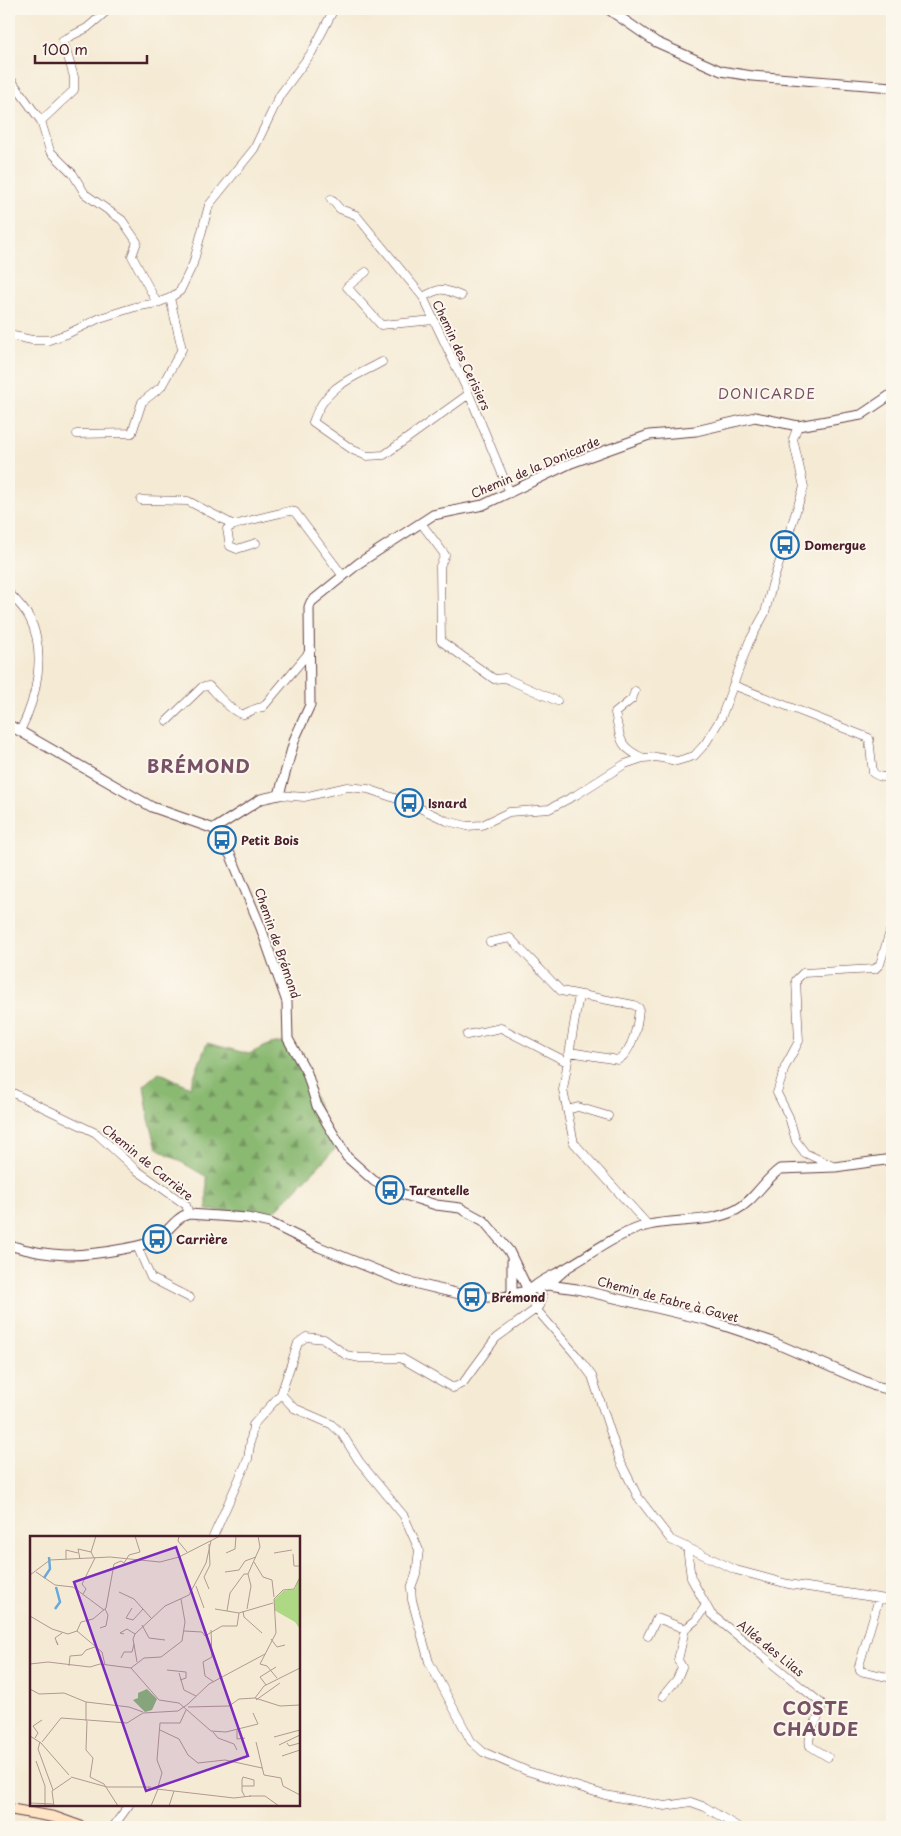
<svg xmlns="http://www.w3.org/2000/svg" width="901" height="1836" viewBox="0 0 901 1836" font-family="'Playpen Sans',sans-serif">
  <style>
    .forest { fill: url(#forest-firs); stroke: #6a6c4e }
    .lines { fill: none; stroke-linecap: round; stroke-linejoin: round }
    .minor-casing { stroke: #643e44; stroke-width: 9 }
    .tertiary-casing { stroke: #643e44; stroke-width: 11 }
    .secondary-casing { stroke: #643e44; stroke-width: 12 }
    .minor { stroke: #fff; stroke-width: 8 }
    .tertiary { stroke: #fff; stroke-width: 9 }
    .secondary { stroke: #ffe4c6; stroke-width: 10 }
    .labels { text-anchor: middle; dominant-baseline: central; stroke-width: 4; stroke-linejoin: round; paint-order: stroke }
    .street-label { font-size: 12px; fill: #4a1f2b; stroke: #fbf7ec }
    .poi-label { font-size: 12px; font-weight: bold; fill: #4a1f2b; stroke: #fbf7ec; text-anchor: start }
    .neighbourhood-label { font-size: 14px; letter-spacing: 1px; fill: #775165; stroke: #fbf7ec }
    .district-label { font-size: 18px; font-weight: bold; letter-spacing: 1px; fill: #775165; stroke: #fbf7ec }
    .inset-river { fill: none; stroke: #68a9dc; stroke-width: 2.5 }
    .inset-road { fill: none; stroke: #b19991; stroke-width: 1 }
    .view { fill: #7b2cbf; fill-opacity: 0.15; stroke: #7b2cbf; stroke-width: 2.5 }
    .inset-edge { fill: none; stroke: #4a1f2b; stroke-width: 2.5 }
  </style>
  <defs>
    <pattern id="forest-firs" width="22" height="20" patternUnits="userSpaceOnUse" patternTransform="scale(1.25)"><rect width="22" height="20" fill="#8ab972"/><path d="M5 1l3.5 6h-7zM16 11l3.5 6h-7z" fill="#73965e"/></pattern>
  </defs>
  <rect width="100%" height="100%" fill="#fbf7ec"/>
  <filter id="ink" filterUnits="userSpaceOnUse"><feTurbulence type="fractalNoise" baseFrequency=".02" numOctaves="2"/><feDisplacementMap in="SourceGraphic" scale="10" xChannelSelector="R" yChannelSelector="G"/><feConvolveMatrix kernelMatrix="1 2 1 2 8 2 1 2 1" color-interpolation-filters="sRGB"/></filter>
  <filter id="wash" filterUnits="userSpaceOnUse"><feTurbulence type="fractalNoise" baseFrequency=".0096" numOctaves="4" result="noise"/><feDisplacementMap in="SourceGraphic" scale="20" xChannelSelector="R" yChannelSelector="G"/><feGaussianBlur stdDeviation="1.12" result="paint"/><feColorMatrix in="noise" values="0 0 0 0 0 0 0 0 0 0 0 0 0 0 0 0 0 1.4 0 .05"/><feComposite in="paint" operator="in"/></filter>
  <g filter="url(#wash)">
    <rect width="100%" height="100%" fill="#f5ebd5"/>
    <!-- forest -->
    <path class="forest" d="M288 1041 337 1147 272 1214 207 1210V1177L157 1148 149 1119 144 1085 159 1072 190 1087 207 1043 249 1054 270 1044Z"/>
  </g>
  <g filter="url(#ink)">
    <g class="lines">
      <defs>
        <path id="minor" d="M9 77 41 121 50 151 73 174 85 194 122 220 137 242 132 256 157 303
          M41 121 74 90V77L63 40 87 28 109 9
          M331 199 340 209 356 215 423 297 469 394 510 493
          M366 272 347 287 381 325 434 320
          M423 297C441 287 442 288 461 296
          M9 335 32 340H49L67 334 100 318 135 307 157 303 170 298 180 291 193 264 209 205 254 149 280 95 312 52 334 9
          M382 362C351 379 325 386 313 422L353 450 367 456 384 455 469 394
          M77 434 132 433 142 402 161 387 182 349 170 298
          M141 500 188 501 232 524
          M421 523 445 555 440 566 441 641 494 679 505 678 557 701
          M256 543 237 549 230 546 227 529C233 523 277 514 289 511L295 512 343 576
          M9 593C16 600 24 608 29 617 47 651 37 698 20 731
          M733 685 869 738 873 773C881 778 886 779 892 772
          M635 691 632 699 615 713C621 738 617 746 643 758
          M167 721 202 687 209 686C216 693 235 716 244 714 251 711 255 708 263 707L311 650
          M279 795 304 797 347 787 368 789 409 803 447 821 467 826 482 825 509 812 549 809 576 795 625 764 643 758 656 757 677 761 694 756 705 744 721 718 749 642 765 613 772 585 804 487 793 439 798 426
          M490 942 510 938 561 991 634 1005 639 1008C638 1024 633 1051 618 1060L570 1052
          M579 995 563 1090 574 1143 648 1225
          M467 1035 501 1028 567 1062
          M9 1091 96 1133 135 1169 186 1205 189 1214
          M567 1110 578 1107 608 1116
          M835 1167 805 1153 796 1141 789 1117 777 1093 785 1067 799 1041 796 980 803 973 875 969 880 964 892 925
          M137 1246 151 1278 190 1298
          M528 1290 536 1309 576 1355 592 1376 620 1461 638 1497 671 1540 736 1570 788 1584 892 1600
          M281 1394 294 1408 331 1424 342 1434 359 1461 404 1516 419 1550 416 1574 411 1588 412 1600 429 1662 471 1741 483 1752 527 1771 605 1795 665 1806 691 1802 705 1807 738 1827
          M213 1537 248 1459 253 1425 281 1394 298 1343 306 1337 324 1339 346 1355 360 1358H401L453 1388 463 1383 496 1338 540 1306 543 1297 537 1288 533 1287
          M687 1547 691 1578 711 1614 822 1704C821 1718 806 1732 810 1746L828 1757
          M879 1598 859 1666 860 1671 892 1678
          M648 1636 657 1618 685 1629
          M663 1696 677 1679 682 1667 678 1660 685 1629 696 1620 706 1605
          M113 1827 129 1805"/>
        <path id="tertiary" d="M608 9 656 42 721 71 752 76 892 87
          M9 725 152 807 214 829 231 856 261 928 287 1002 288 1039 307 1073 317 1106 347 1157 374 1181 390 1190 436 1205 460 1208 484 1221 509 1251 528 1290
          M214 829 261 799 279 795 295 738 310 705 309 607 311 602 359 563 433 515 483 505 571 463 649 435 696 431 755 417 798 426 861 415 892 394
          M9 1245C50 1258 81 1257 123 1249 134 1247 146 1245 156 1240 168 1233 175 1217 189 1214L247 1218 270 1223 319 1247 401 1280 472 1297H503L548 1285 567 1268
          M512 1261V1296
          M548 1285 577 1289 707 1320 770 1341 875 1386 892 1390
          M535 1286C545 1278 557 1274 568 1267 594 1252 619 1232 649 1225 677 1219 710 1223 736 1210 755 1200 763 1181 780 1169L835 1167 892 1159"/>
        <path id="secondary" d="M9 1809 54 1817 82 1827"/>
      </defs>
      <!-- minor casing -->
      <use href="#minor" class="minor-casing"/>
      <!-- tertiary casing -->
      <use href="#tertiary" class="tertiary-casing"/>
      <!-- secondary casing -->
      <use href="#secondary" class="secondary-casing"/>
      <!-- minor -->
      <use href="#minor" class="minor"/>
      <!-- tertiary -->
      <use href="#tertiary" class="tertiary"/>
      <!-- secondary -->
      <use href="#secondary" class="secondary"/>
    </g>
  </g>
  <!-- icons -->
  <defs>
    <symbol id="bus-ring" viewBox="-11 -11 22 22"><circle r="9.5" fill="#fbf7ec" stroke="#1f6fb2" stroke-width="1.5"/><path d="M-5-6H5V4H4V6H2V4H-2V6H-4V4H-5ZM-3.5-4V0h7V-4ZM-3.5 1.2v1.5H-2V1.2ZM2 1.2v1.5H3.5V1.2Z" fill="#1f6fb2"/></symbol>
  </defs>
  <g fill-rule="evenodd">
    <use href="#bus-ring" x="769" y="529" width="32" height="32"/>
    <use href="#bus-ring" x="393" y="787" width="32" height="32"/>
    <use href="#bus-ring" x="206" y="824" width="32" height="32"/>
    <use href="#bus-ring" x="374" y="1174" width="32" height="32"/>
    <use href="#bus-ring" x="141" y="1223" width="32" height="32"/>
    <use href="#bus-ring" x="456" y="1281" width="32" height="32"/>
  </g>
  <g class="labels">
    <!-- street labels -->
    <g class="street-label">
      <text transform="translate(462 355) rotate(65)">Chemin des Cerisiers</text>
      <text transform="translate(535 467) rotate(-23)">Chemin de la Donicarde</text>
      <text transform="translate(278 943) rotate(71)">Chemin de Brémond</text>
      <text transform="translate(148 1162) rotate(39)">Chemin de Carrière</text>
      <text transform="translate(668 1299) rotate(15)">Chemin de Fabre à Gavet</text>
      <text transform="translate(771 1648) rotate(39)">Allée des Lilas</text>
    </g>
    <!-- poi labels -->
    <g class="poi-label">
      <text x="804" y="545">Domergue</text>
      <text x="428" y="803">Isnard</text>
      <text x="241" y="840">Petit Bois</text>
      <text x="409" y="1190">Tarentelle</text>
      <text x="176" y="1239">Carrière</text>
      <text x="491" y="1297">Brémond</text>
    </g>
    <!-- neighbourhood labels -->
    <g class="neighbourhood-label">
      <text x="767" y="393">DONICARDE</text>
    </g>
    <!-- district labels -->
    <g class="district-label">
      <text x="199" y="765">BRÉMOND</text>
      <text x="816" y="1707">COSTE<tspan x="816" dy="21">CHAUDE</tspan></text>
    </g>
  </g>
  <!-- overview -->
  <g transform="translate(30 1536)">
    <rect width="270" height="270" fill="#f5ebd5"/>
    <path d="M117 153 127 163 122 174 115 176 103 164 108 162V157Z" fill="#8ab972"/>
    <path d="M268 44 270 45V93L265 86 244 74V64L253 55 265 53Z" fill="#add984"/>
    <path class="inset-river" d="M14 42 20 33 19 21M25 73 30 66 26 51"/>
    <path class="inset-road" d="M149 0 148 5 157 16M196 17 205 13 206 0M244 17 262 14M263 18 264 30H270M64 22 61 16 66 0M36 23V14L48 17M50 23 48 13 61 16M224 26 233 41 242 44 244 61M6 36 25 49 43 51 74 74M195 36 209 34 215 25 226 21M0 39 20 24 80 21 130 26 149 21 190 0M166 50 174 72M179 53 174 41 180 29 179 8M89 56 104 63 121 82M53 58 56 53 52 48 65 22M102 72 96 82 103 84 113 73M185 73 209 77M217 73 221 50 218 38 230 11 228 0M197 75 200 57 214 38H218M213 75 214 81 232 97M209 77 243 67M0 80 22 93 38 98 47 95M112 89 119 102 135 104M70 92 76 90 78 79 75 73M181 94 182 121 173 126 175 140 184 146M47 95 51 86 63 83 76 72 84 28 91 25 94 27 99 19 110 16 105 0M47 95 72 116 75 129M154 95 172 96 175 100 192 90H207L209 77M94 98 90 97 97 93 105 98M241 103 247 111 255 109M26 105 28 109 25 102 32 97M91 122 94 116H102L104 108M107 126 103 103 105 98 135 70 159 59 176 27 181 5M0 128 18 126 60 131 70 128 101 132 129 164 149 167 181 195 196 196 228 188 223 177M39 130 40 120 52 119 56 114 65 111M101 132 114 122 131 121 152 105 155 86 151 63M137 134 156 136V142L150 144M149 137 154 154 166 160M247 142 237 130 230 128 246 97 244 63 253 54 264 53 270 41M236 149 230 141 246 131M0 153 9 158 34 157 56 166 99 171 113 176M225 162 234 150 270 132M226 164 250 147M158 168 179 148 235 118M158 171 199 170 209 163 225 162 250 170 270 169M56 185V166M57 185 56 214 63 222 60 241 74 248 88 270M130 194 149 203 158 219 168 227 195 224 232 232M207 194V203L215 202M183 196 188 202 204 208 207 214M0 200 11 207 39 239M244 201 270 194M5 202 8 197 3 190 12 184M10 206 8 213 23 254M12 206 31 182 97 187 113 177 148 175 158 168M226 206 234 239 251 242 253 250 270 259M257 207 259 210 270 207M249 209 270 199M252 220 270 214M6 225 15 250V270M41 241 77 251H121M212 250H224V244L213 241 212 244V255L215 261M128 251 132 237 127 224 130 187H150L156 174M118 252 204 262 221 260M219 260H235L249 270M0 267 23 268M24 270 22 255 41 242M121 270 128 253M139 270 144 255"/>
    <path class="view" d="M146 11 218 220 116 255 44 46Z"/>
    <rect width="270" height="270" class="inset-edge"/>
  </g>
  <!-- margin -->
  <rect width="901" height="1836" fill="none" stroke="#fbf7ec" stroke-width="30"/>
  <!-- scale -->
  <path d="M35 55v8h112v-8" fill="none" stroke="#4a1f2b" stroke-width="2.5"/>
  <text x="42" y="55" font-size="15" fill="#4a1f2b" stroke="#fbf7ec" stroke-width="4" paint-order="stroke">100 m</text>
</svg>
